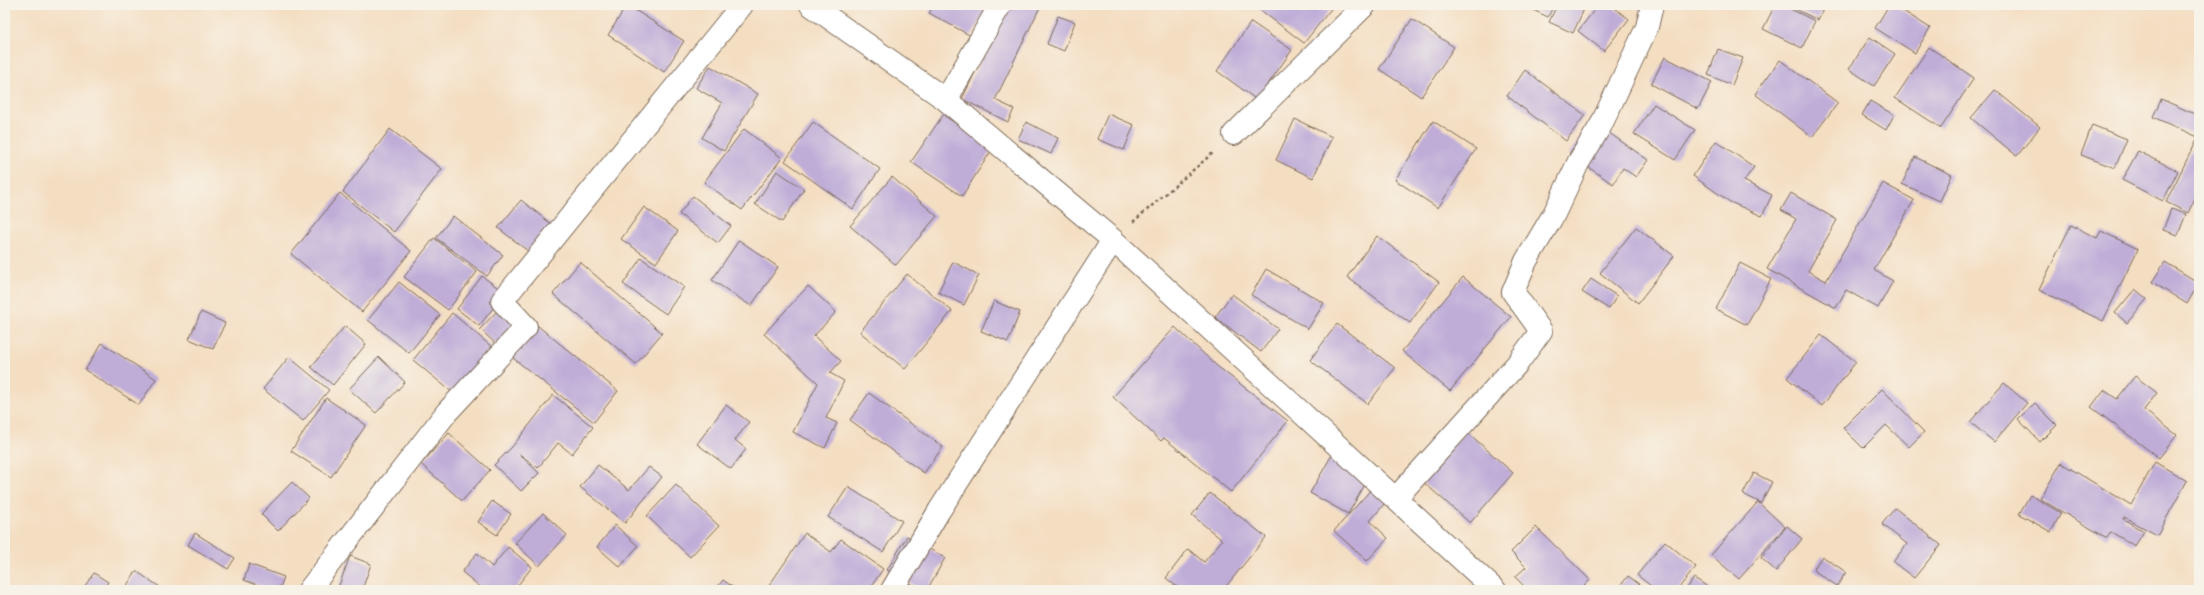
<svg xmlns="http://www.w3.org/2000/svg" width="2204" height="595" viewBox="0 0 2204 595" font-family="'Gochi Hand',sans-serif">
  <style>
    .building { fill: #bfadd8 }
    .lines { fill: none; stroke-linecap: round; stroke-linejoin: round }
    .minor-casing { stroke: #7c6957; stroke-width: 24 }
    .path { stroke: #7c6957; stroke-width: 2.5; stroke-dasharray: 3 3; stroke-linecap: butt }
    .minor { stroke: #fff; stroke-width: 22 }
  </style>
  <rect width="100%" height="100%" fill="#f7f3e8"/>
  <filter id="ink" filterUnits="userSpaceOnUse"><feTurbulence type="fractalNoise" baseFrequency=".025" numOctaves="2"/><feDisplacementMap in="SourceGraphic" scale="8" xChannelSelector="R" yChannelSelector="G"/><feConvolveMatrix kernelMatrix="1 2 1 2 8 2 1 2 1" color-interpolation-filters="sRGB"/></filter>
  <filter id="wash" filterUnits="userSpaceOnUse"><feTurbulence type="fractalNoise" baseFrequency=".012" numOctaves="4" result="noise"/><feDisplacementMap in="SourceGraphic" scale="16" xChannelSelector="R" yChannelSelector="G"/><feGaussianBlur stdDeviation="0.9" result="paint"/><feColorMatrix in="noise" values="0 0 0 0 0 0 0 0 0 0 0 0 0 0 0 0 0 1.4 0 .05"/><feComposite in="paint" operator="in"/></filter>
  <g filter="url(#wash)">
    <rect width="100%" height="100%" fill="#f4dec2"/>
    <g id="blocks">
      <!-- building -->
      <path class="building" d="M627 5 684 41 664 72 608 35Z
        M934 5H989L971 36 929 13Z
        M1008 5H1041L995 100 1014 109 1008 122 962 99Z
        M1262 5H1334L1304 43 1259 9Z
        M1536 5H1554L1548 17 1533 10Z
        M1557 5H1586L1573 33 1549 22Z
        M1598 5H1610L1629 19 1604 51 1578 31Z
        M1775 5H1782L1815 21 1802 48 1763 29Z
        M1797 5H1825L1818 20 1795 9Z
        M1889 5H1894L1930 28 1915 53 1875 28Z
        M1058 16 1075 22 1064 51 1047 44Z
        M1412 19 1454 47 1421 97 1379 69Z
        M1251 22 1292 50 1257 100 1217 71Z
        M1870 37 1895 54 1874 86 1849 69Z
        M1929 47 1974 78 1941 128 1895 98Z
        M1718 49 1743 58 1732 85 1708 75Z
        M1665 57 1712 82 1698 109 1651 84Z
        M1780 60 1838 103 1812 137 1755 94Z
        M710 66 758 94 724 151 702 138 722 103 696 88Z
        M1525 70 1585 115 1566 141 1507 96Z
        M1995 90 2040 127 2017 156 1971 118Z
        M2161 99 2199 116V190L2188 213 2166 202 2198 137 2153 117Z
        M1870 101 1894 115 1886 130 1862 115Z
        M1654 104 1695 130 1675 160 1634 134Z
        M1108 114 1134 125 1124 150 1097 139Z
        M943 115 993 148 962 196 911 162Z
        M1295 119 1332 137 1313 178 1276 160Z
        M1433 121 1476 149 1438 208 1395 180Z
        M1592 121 1648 160 1636 177 1623 168 1613 184 1569 154Z
        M813 122 880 169 853 209 785 161Z
        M1026 122 1058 138 1051 154 1018 139Z
        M2092 125 2127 139 2115 168 2081 155Z
        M390 129 442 169 394 232 343 192Z
        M744 129 782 158 742 210 704 182Z
        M1716 141 1754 167 1744 181 1772 195 1762 216 1730 202 1693 176Z
        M2138 151 2178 171 2163 201 2122 180Z
        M1915 157 1952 175 1940 201 1902 184Z
        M777 171 804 189 782 222 755 204Z
        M892 177 937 216 896 265 850 226Z
        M1883 183 1914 200 1874 270 1893 281 1878 308 1846 290 1836 308 1767 269 1796 219 1781 210 1791 193 1837 220 1808 271 1826 281Z
        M340 193 411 251 362 312 291 254Z
        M693 196 731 226 718 243 679 214Z
        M521 200 555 227 533 255 498 228Z
        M644 207 678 231 656 263 621 239Z
        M2171 209 2186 214 2178 235 2163 230Z
        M453 216 503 255 487 276 436 238Z
        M2071 225 2097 238 2101 231 2138 249 2103 321 2039 290Z
        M1636 227 1674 256 1638 303 1600 273Z
        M1377 236 1439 282 1410 323 1347 277Z
        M434 238 477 272 448 310 404 277Z
        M739 240 778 267 751 306 712 280Z
        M641 258 684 287 666 314 623 284Z
        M580 262 662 333 636 364 553 294Z
        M953 262 979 275 964 305 938 292Z
        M2165 262 2199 283 2187 304 2152 282Z
        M1740 263 1771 279 1747 325 1716 309Z
        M1266 269 1324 303 1308 329 1251 295Z
        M907 274 952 311 905 369 860 332Z
        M482 276 505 293 479 326 457 309Z
        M1463 277 1511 317 1450 391 1402 351Z
        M1591 279 1617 296 1609 309 1582 292Z
        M399 282 440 315 409 353 368 320Z
        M808 286 836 312 814 336 841 361 830 373 844 381 826 418 837 423 825 448 793 432 818 383 764 334Z
        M2135 289 2147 299 2127 323 2115 313Z
        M1232 294 1278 329 1261 352 1215 317Z
        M994 301 1020 312 1008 342 981 331Z
        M499 309 519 328 500 348 480 329Z
        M201 312 225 323 213 349 189 339Z
        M452 313 492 347 453 393 413 360Z
        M1337 324 1395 368 1368 404 1310 360Z
        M345 326 366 344 333 385 311 367Z
        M538 326 618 391 594 422 513 358Z
        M1175 327 1217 366 1288 421 1231 492 1164 438 1161 441 1113 397Z
        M1821 335 1856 362 1822 406 1787 378Z
        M102 343 156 379 139 405 85 370Z
        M289 357 329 390 303 421 263 389Z
        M379 357 405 382 376 413 349 389Z
        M2135 376 2157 393 2144 410 2177 435 2159 458 2091 407 2104 390 2117 399Z
        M2004 383 2027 403 1994 442 1970 422Z
        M1882 389 1924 432 1909 447 1886 425 1863 448 1843 428Z
        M869 393 943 447 924 473 850 420Z
        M553 395 593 427 572 454 558 443 538 468 518 453 539 473 521 491 494 465 512 447Z
        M326 398 366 425 331 477 291 451Z
        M2035 403 2057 425 2040 442 2018 419Z
        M726 405 749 422 735 440 746 449 731 469 697 444Z
        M1466 431 1513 473 1470 523 1422 481Z
        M449 433 490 470 462 501 421 464Z
        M1333 453 1371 474 1348 514 1310 493Z
        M2155 462 2187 481 2157 535 2124 517 2123 519 2144 531 2135 546 2111 532 2107 538 2040 499 2061 463 2131 505Z
        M598 465 629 490 649 467 662 477 625 523 580 487Z
        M1754 473 1772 482 1761 503 1743 494Z
        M292 482 309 498 278 531 261 514Z
        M676 485 719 526 690 557 647 516Z
        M1375 485 1389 498 1370 521 1388 538 1367 561 1334 531Z
        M848 487 902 521 883 552 828 517Z
        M1210 493 1266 537 1223 590H1181L1166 578 1188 549 1204 562 1222 540 1192 515Z
        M2030 495 2061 513 2051 532 2019 514Z
        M492 501 511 514 497 535 478 522Z
        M1758 502 1785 527 1739 579 1711 555Z
        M1895 508 1941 545 1914 578 1893 562 1907 544 1882 524Z
        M543 513 567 535 539 566 515 543Z
        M615 525 638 546 620 567 597 547Z
        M1787 526 1802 539 1776 571 1761 558Z
        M1536 527 1590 580 1580 590H1528L1515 577 1526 567 1511 552Z
        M195 533 235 558 228 569 188 545Z
        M805 533 831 552 841 539 883 569 869 590H766Z
        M907 536 945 558 927 590H922L887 570Z
        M1665 541 1696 567 1677 590H1656L1637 575Z
        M508 547 532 567 514 590H484L462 572 477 553 492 567Z
        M350 556 371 564 362 590H344L338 588Z
        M1822 556 1846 572 1837 586 1813 570Z
        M249 564 284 577 279 590H271L244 580Z
        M136 571 160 587 158 590H124Z
        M94 573 108 582 103 590H82Z
        M1628 576 1647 590H1617Z
        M1694 578 1713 590H1686Z
        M723 580 737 590H715Z"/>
    </g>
  </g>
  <g filter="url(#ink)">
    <use href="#blocks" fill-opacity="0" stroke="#7c6957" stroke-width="1"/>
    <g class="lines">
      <defs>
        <path id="minor" d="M811 5 946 100 1113 240 1495 590
          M946 100 1000 5
          M1234 134 1365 5
          M1396 498 1517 364 1541 331 1513 292 1526 261 1554 214 1578 163 1601 125 1647 27 1652 5
          M309 590 447 412 526 327 502 301 742 5
          M892 590 939 511 1113 240"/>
      </defs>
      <!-- minor casing -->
      <use href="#minor" class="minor-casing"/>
      <!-- path -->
      <path class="path" d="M1133 222 1214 152"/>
      <!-- minor -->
      <use href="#minor" class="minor"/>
    </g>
  </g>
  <!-- margin -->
  <rect width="2204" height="595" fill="none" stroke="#f7f3e8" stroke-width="20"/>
</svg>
